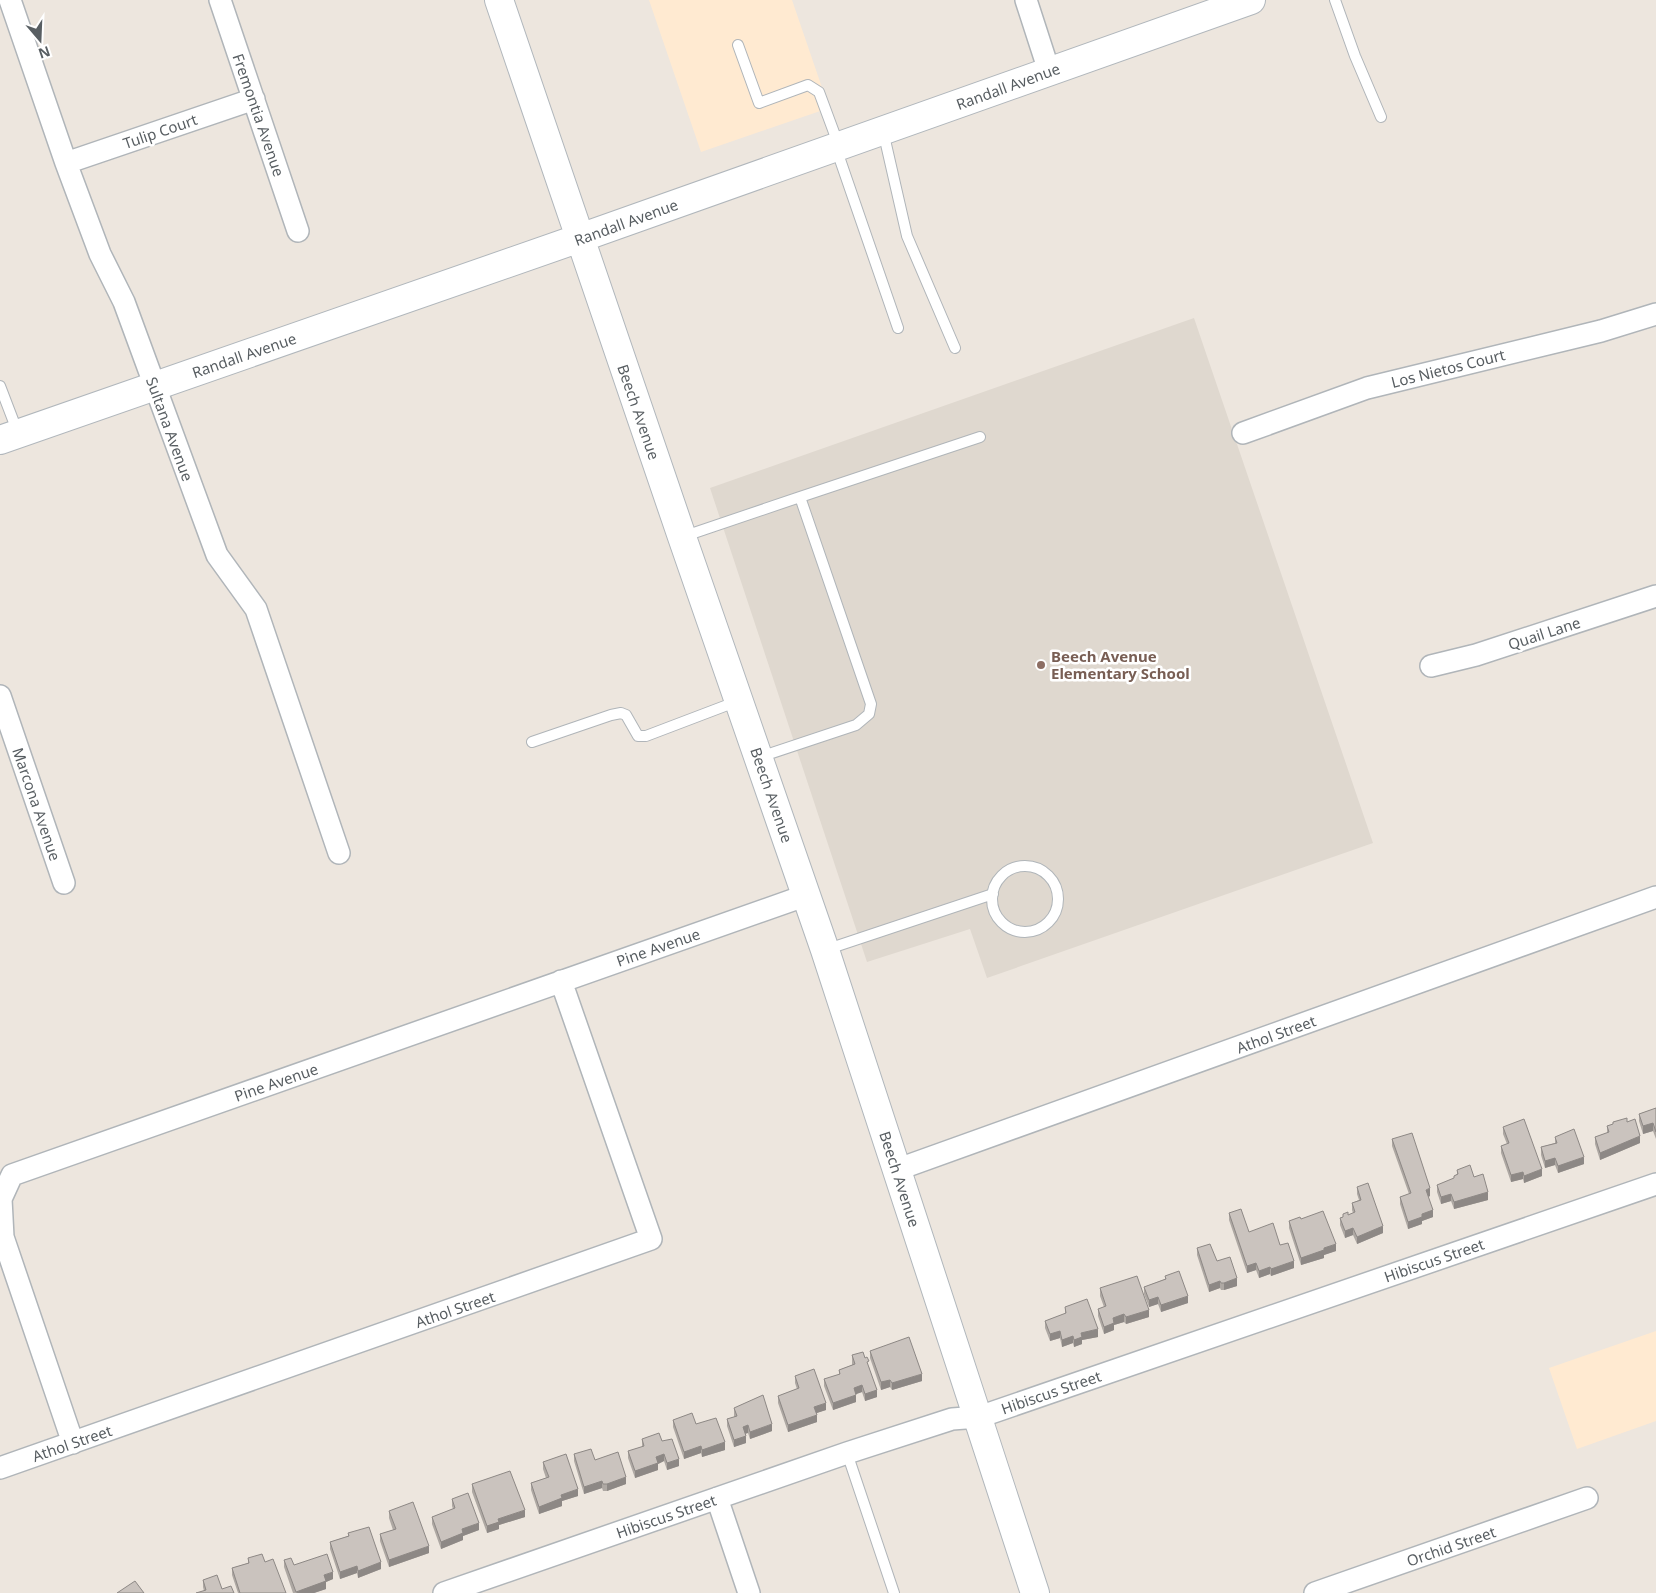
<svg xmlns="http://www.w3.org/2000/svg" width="1656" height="1593" viewBox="0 0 1656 1593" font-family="'Noto Sans',sans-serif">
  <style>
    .commercial { fill: #ffead1 }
    .education { fill: #dfd8cf }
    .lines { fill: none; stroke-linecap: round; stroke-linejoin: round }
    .lane-casing { stroke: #b0b5b9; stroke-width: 12 }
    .street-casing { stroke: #b0b5b9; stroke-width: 24 }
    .secondary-casing { stroke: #b1b7bc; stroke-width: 30 }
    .lane { stroke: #fff; stroke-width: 10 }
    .street { stroke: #fff; stroke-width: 21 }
    .secondary { stroke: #fff; stroke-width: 28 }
    .wall { fill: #aea8a3 }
    .shaded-wall { fill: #8d8885 }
    .building { fill: #cac3be; stroke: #8d8885 }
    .education-dot { fill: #8d6e63; stroke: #fff; stroke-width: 2 }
    .labels { text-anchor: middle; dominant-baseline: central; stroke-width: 5; stroke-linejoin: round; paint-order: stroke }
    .street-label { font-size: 15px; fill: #585e62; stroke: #fff }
    .education-label { font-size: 15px; font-weight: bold; fill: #785e54; stroke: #fff; text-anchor: start }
  </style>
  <rect width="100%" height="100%" fill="#ede6de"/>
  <!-- commercial -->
  <path class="commercial" d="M649 0H792L829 108 701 152Z
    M1656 1331V1421L1577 1449 1549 1368Z"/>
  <!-- education -->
  <path class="education" d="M1194 318 1373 843 987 978 970 929 867 962 710 488Z"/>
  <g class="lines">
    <defs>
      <path id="lane" d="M1335 0 1355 56 1381 117
        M738 45 759 103 808 85 819 92 839 146
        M883 131 907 236 955 348
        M836 148 898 328
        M0 386 18 433
        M800 497 980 437
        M682 537 800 497 871 704 869 714 856 725 760 757
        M532 742 611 715 621 713 626 715 638 736H646L738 701
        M992 899a33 33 0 1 1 66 0a33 33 0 1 1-66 0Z
        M825 950 993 894
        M847 1453 894 1593"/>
      <path id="street" d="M10 0 66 163 100 254 124 302 217 555 256 609 339 853
        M220 0 298 231
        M1026 0 1049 71
        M66 163 254 99
        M1243 433 1367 388 1601 331 1656 314
        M1431 666 1476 655 1656 596
        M0 696 64 883
        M896 1170 1656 897
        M73 1443 3 1237 1 1199 12 1175 807 895
        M0 1468 651 1239 561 981
        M717 1498 749 1593
        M444 1593 847 1453 952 1419 979 1417 1656 1184
        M1315 1593 1587 1498"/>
      <path id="secondary" d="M499 0 682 537 825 950 1035 1593
        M0 440 580 238 1251 0"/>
    </defs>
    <!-- lane casing -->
    <use href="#lane" class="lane-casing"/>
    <!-- street casing -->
    <use href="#street" class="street-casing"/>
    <!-- secondary casing -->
    <use href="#secondary" class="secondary-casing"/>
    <!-- lane -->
    <use href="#lane" class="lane"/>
    <!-- street -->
    <use href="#street" class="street"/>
    <!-- secondary -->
    <use href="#secondary" class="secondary"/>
  </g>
  <!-- wall -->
  <path class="wall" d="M1656 1108V1139L1653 1131 1643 1134 1639 1121V1114Z
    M1627 1122 1640 1143 1600 1160 1595 1144V1137L1607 1133V1126Z
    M1503 1127 1542 1176 1524 1183 1523 1179 1511 1182 1501 1153V1146L1507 1144 1503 1134Z
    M1555 1137 1584 1164 1558 1173 1555 1165 1545 1168 1541 1155V1147L1555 1143Z
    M1392 1139 1430 1196 1428 1197 1433 1217 1422 1221V1224L1408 1229 1400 1204V1197L1409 1194 1392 1146Z
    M1457 1170 1474 1177 1488 1200 1454 1209 1451 1201 1441 1204 1437 1192V1185L1454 1179V1176L1457 1174Z
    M1357 1187 1383 1233 1357 1244 1353 1235 1345 1238 1340 1225V1218L1343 1217V1214L1348 1215 1353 1213 1352 1210V1203L1359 1200 1357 1194Z
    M1229 1213 1249 1232 1294 1268 1271 1276 1270 1274 1259 1278 1256 1270 1247 1273 1229 1220Z
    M1301 1219 1336 1251 1324 1255V1258L1301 1265 1289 1228V1221Z
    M1197 1248 1217 1261 1237 1286 1224 1290H1221L1220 1288 1209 1292 1197 1255Z
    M1165 1276 1188 1303 1161 1312 1158 1304 1149 1307 1144 1294V1287L1165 1279Z
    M1100 1288 1149 1317 1126 1324 1124 1322 1114 1325V1330L1104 1334 1098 1316V1309L1104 1307 1100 1296Z
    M1065 1307 1098 1337 1082 1340V1344L1074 1347 1073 1343 1062 1347 1060 1338 1050 1341 1045 1328V1321L1065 1314Z
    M870 1351 922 1381 892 1390 890 1387 881 1390 870 1358Z
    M852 1355 869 1367 877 1397 865 1401 862 1392 855 1394 856 1402 833 1410 824 1386V1379L839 1375V1370L852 1365Z
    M795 1376 826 1410 816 1413 817 1422 788 1432 778 1403V1396L797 1389 795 1383Z
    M734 1408 772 1431 750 1439 748 1433 745 1434 746 1443 734 1447 727 1426V1419L734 1417Z
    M673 1420 696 1424 725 1450 702 1457 701 1453 684 1459 673 1427Z
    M642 1439 662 1441 679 1466 667 1470 664 1461 658 1464V1470L635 1478 628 1458V1451L642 1447Z
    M574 1454 595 1460 626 1484 607 1491H603L602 1488 584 1494 574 1461Z
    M543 1462 578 1496 562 1501V1506L539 1514 531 1490V1483L546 1478 543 1469Z
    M472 1484 525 1517 499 1525V1529L487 1533 472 1492Z
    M452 1499 479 1530 463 1536V1540L441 1549 432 1524V1517L453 1509 452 1506Z
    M389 1511 429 1553 389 1567 380 1541V1534L393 1530 389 1518Z
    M348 1533 381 1569 358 1578 357 1573 340 1579 330 1549V1542L348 1536Z
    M248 1558 265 1562 286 1593H238L232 1575V1568L248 1563Z
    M284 1560 294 1565 333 1579 326 1582V1589L314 1593H293L284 1567Z
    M203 1580 222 1589 204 1591 203 1587Z"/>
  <!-- shaded-wall -->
  <path class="shaded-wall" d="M1653 1123V1131L1643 1134V1126Z
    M1640 1136V1143L1600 1160V1153Z
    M1584 1157V1164L1558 1173V1166Z
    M1555 1158V1165L1545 1168V1161Z
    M1542 1169V1176L1524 1183V1176Z
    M1523 1172V1179L1511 1182V1175Z
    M1430 1188V1196L1426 1198V1190Z
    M1488 1192V1200L1454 1209V1202Z
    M1451 1194V1201L1441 1204V1197Z
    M1433 1210V1217L1422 1221V1224L1408 1229V1222L1422 1214Z
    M1383 1226V1233L1357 1244V1237Z
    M1353 1228V1235L1345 1238V1231Z
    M1336 1244V1251L1324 1255V1258L1301 1265V1258L1324 1248Z
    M1294 1261V1268L1271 1276V1269Z
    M1256 1263V1270L1247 1273V1266Z
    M1270 1267V1274L1259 1278V1271Z
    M1237 1278V1286L1224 1290V1283Z
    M1220 1281V1288L1209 1292V1285Z
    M1188 1296V1303L1161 1312V1305Z
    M1158 1297V1304L1149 1307V1300Z
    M1149 1310V1317L1126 1324V1317Z
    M1124 1314V1322L1114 1325V1330L1104 1334V1327L1113 1318Z
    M1098 1329V1337L1082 1340V1344L1074 1347V1340L1081 1333Z
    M1060 1331V1338L1050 1341V1334Z
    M1073 1336V1343L1062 1347V1340Z
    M922 1374V1381L892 1390V1383Z
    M890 1380V1387L881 1390V1382Z
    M862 1385V1392L854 1395V1388Z
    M877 1390V1397L865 1401V1394Z
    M856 1395V1402L833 1410V1403Z
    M826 1403V1410L814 1414V1407Z
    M817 1415V1422L788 1432V1425Z
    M772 1424V1431L750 1439V1432Z
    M748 1425V1433L743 1434V1427Z
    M746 1436V1443L734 1447V1440Z
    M725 1442V1450L702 1457V1450Z
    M701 1446V1453L684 1459V1452Z
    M664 1454V1461L658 1464V1470L635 1478V1471L656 1457Z
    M679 1459V1466L667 1470V1463Z
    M626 1477V1484L607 1491V1484Z
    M602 1481V1488L584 1494V1487Z
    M578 1489V1496L562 1501V1506L539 1514V1507L561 1495Z
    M525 1510V1517L499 1525V1529L487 1533V1526L498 1519Z
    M479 1523V1530L463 1536V1540L441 1549V1542L462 1529Z
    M429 1546V1553L389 1567V1560Z
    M381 1562V1569L358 1578V1571Z
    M357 1566V1573L340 1579V1572Z
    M333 1572V1579L326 1582V1589L314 1593H296L324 1575Z"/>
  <!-- building -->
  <path class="building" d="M1656 1108V1132L1653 1123 1643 1126 1639 1114Z
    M1627 1118V1122L1635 1119 1640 1136 1600 1153 1595 1137 1609 1132 1607 1126 1613 1124V1122Z
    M1524 1119 1542 1169 1524 1176 1523 1172 1511 1175 1501 1146 1509 1143 1503 1127Z
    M1574 1129 1584 1157 1558 1166 1555 1158 1545 1161 1541 1147 1557 1143 1555 1137Z
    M1412 1133 1430 1188 1426 1190 1433 1210 1422 1214V1217L1408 1222 1400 1197 1411 1193 1392 1139Z
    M1470 1165 1474 1177 1483 1174 1488 1192 1454 1202 1451 1194 1441 1197 1437 1185 1454 1178V1176L1458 1174 1457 1170Z
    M1368 1183 1383 1226 1357 1237 1353 1228 1345 1231 1340 1218 1343 1217V1214L1348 1212V1215L1355 1212 1352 1203 1361 1200 1357 1187Z
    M1241 1209 1249 1232 1273 1223 1280 1245 1288 1243 1294 1261 1271 1269 1270 1267 1259 1271 1256 1263 1247 1266 1229 1213Z
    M1323 1211 1336 1244 1324 1248V1250L1301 1258 1289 1221 1300 1217 1301 1219Z
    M1210 1244 1217 1261 1230 1257 1237 1278 1224 1283H1221L1220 1281 1209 1285 1197 1248Z
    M1179 1271 1188 1296 1161 1305 1158 1297 1149 1300 1144 1287 1166 1279 1165 1276Z
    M1137 1276 1149 1310 1126 1317 1124 1314 1113 1318 1114 1323 1104 1327 1098 1309 1106 1306 1100 1288Z
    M1087 1299 1098 1329 1081 1333 1082 1337 1074 1340 1073 1336 1062 1340 1060 1331 1050 1334 1045 1321 1066 1313 1065 1307Z
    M909 1337 922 1374 892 1383 890 1380 881 1382 870 1351Z
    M863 1352 865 1358 867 1357 869 1361 867 1362 877 1390 865 1394 862 1385 854 1388 856 1395 833 1403 824 1379 840 1374 839 1370 855 1364 852 1355Z
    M814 1369 826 1403 814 1407 817 1415 788 1425 778 1396 799 1388 795 1376Z
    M763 1395 772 1424 750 1432 748 1425 743 1427 746 1436 734 1440 727 1419 737 1416 734 1408Z
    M692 1413 696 1424 716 1418 725 1442 702 1450 701 1446 684 1452 673 1420Z
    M659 1433 662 1441 672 1439 679 1459 667 1463 664 1454 656 1457 658 1463 635 1471 628 1451 644 1446 642 1439Z
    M591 1449 595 1460 618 1452 626 1477 607 1484H603L602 1481 584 1487 574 1454Z
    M566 1454 578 1489 561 1495 562 1498 539 1507 531 1483 549 1477 543 1462Z
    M510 1471 525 1510 498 1519 499 1522 487 1526 472 1484Z
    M468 1493 479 1523 462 1529 463 1533 441 1542 432 1517 455 1508 452 1499Z
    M413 1502 429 1546 389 1560 380 1534 396 1529 389 1511Z
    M369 1527 381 1562 358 1571 357 1566 340 1572 330 1542 349 1536 348 1533Z
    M262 1554 265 1562 273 1559 286 1593H240L232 1568 249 1563 248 1558Z
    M327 1554 333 1572 324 1575 326 1581 296 1592 284 1560 291 1558 294 1565Z
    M217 1575 222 1589 231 1586 234 1593H196L206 1590 203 1580Z
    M135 1581 144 1593H117Z"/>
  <!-- markers -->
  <circle class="education-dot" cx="1041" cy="665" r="5"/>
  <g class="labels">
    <!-- street labels -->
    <g class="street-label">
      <text transform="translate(1008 86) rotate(-20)">Randall Avenue</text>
      <text transform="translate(259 115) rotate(71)">Fremontia Avenue</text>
      <text transform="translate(160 131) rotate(-19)">Tulip Court</text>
      <text transform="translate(626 222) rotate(-20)">Randall Avenue</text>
      <text transform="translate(244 355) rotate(-19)">Randall Avenue</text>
      <text transform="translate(1448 368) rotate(-14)">Los Nietos Court</text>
      <text transform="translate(639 412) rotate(71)">Beech Avenue</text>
      <text transform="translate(170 429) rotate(70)">Sultana Avenue</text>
      <text transform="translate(1544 633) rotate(-18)">Quail Lane</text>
      <text transform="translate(772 795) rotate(71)">Beech Avenue</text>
      <text transform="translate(37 804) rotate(71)">Marcona Avenue</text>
      <text transform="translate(658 947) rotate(-19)">Pine Avenue</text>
      <text transform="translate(1276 1034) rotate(-20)">Athol Street</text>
      <text transform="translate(276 1082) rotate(-19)">Pine Avenue</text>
      <text transform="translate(900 1179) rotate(72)">Beech Avenue</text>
      <text transform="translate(1434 1260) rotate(-19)">Hibiscus Street</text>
      <text transform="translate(455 1309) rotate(-19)">Athol Street</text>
      <text transform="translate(1051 1392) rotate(-19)">Hibiscus Street</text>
      <text transform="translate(72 1443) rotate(-19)">Athol Street</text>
      <text transform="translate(666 1516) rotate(-19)">Hibiscus Street</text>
      <text transform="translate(1451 1546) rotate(-19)">Orchid Street</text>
    </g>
    <!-- education labels -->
    <g class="education-label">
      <text x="1051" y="656">Beech Avenue<tspan x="1051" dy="17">Elementary School</tspan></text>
    </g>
  </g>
  <!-- north arrow -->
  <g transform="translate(40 40) rotate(161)" stroke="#ffffff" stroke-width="4" paint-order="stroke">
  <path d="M0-4L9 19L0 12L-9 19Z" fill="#585e62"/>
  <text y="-8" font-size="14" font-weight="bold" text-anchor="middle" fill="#585e62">N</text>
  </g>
</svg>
